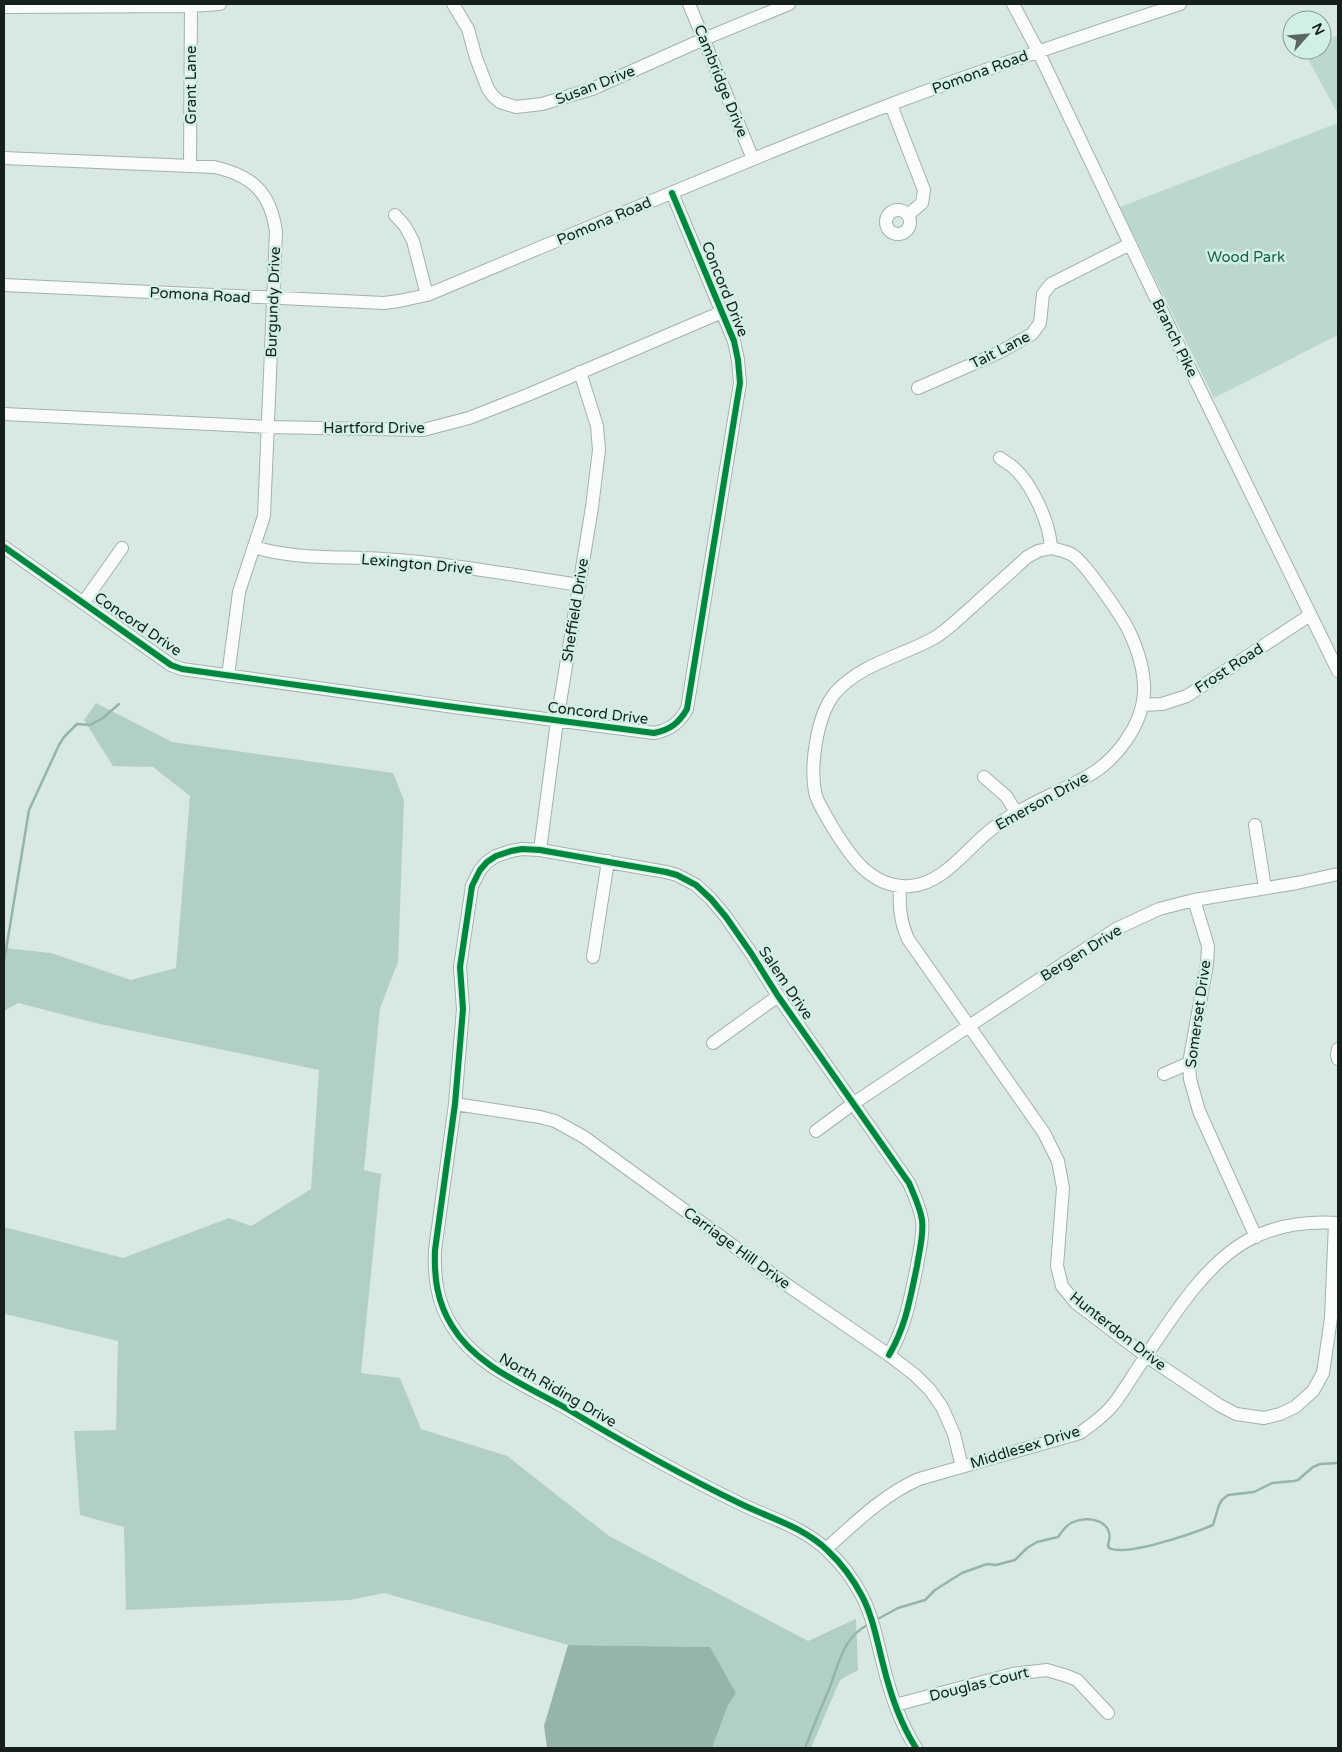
<svg xmlns="http://www.w3.org/2000/svg" width="1342" height="1752" viewBox="0 0 1342 1752" font-family="'Varela Round',sans-serif">
  <style>
    .green { fill: #bcd8ce }
    .forest { fill: #b2cfc4 }
    .water { fill: #95b5aa }
    .lines { fill: none; stroke-linecap: round; stroke-linejoin: round }
    .stream { stroke: #95b5aa; stroke-width: 2.5 }
    .minor-casing { stroke: #a4b1ac; stroke-width: 14 }
    .minor { stroke: #f9fcfb; stroke-width: 12 }
    .cycleway-casing { stroke: #d1efe4; stroke-width: 9 }
    .cycleway { stroke: #00873e; stroke-width: 6 }
    .labels { text-anchor: middle; dominant-baseline: central; stroke-width: 5; stroke-linejoin: round; paint-order: stroke }
    .street-label { font-size: 15px; fill: #15201c; stroke: #d1efe4 }
    .park-label { font-size: 15px; fill: #19614f; stroke: #d1efe4 }
  </style>
  <rect width="100%" height="100%" fill="#d8e8e2"/>
  <!-- green -->
  <path class="green" d="M1338 35V114L1303 50H1322V42Z
    M1338 123V335L1214 398 1120 207Z"/>
  <!-- forest -->
  <path class="forest" d="M96 703 172 742 393 773 404 800 398 962 380 1008 364 1170 381 1174 361 1373 400 1378 421 1429 507 1456 609 1536 808 1641 856 1619 858 1670 840 1680 811 1748H712L728 1705 736 1693 709 1647 568 1645 384 1593 350 1600 126 1610 124 1527 80 1515 74 1431 116 1430 118 1341 5 1314 4 1319V1227L123 1258 229 1218 251 1226 311 1189 319 1070 100 1024 18 1003 4 1011V948L51 953 131 980 176 968 190 796 153 767 113 766 84 720Z"/>
  <!-- water -->
  <path class="water" d="M568 1645 710 1647 736 1693 728 1705 712 1748H547L544 1726Z"/>
  <g class="lines">
    <!-- stream -->
    <path class="stream" d="M4 962 29 810 59 745 64 737 77 724 90 725 103 718 119 704
      M876 1620 898 1608 925 1600 935 1590 962 1573 987 1564 996 1565 1015 1560 1027 1548 1037 1542 1058 1537C1062 1532 1065 1526 1071 1523 1089 1514 1116 1521 1108 1545L1109 1548C1126 1557 1194 1533 1213 1525L1219 1505 1222 1500 1228 1495 1254 1492 1272 1483 1294 1481 1298 1480 1313 1467 1320 1464 1338 1463
      M805 1748C812 1730 819 1712 827 1694 839 1667 840 1639 869 1624"/>
    <defs>
      <path id="minor" d="M453 4 468 29 476 58 488 89 493 96 500 102 516 107 542 104 592 89 704 39 789 4
        M689 4 753 159
        M1013 4 1038 51 1171 330 1338 671
        M4 7 191 6 220 4
        M891 105 924 190 922 203 908 215
        M4 158 214 167C252 175 271 193 276 232L264 516 239 592 228 676
        M190 165 191 6
        M886 222a12 12 0 1 1 24 0a12 12 0 1 1-24 0Z
        M395 215 405 226 413 241 427 295
        M4 285 384 303 399 301 427 295C581 231 733 165 889 105 985 69 1083 36 1180 4
        M918 388 1000 352 1032 334 1040 323 1043 294 1051 284 1130 244
        M4 414 269 427 423 430 469 418 530 394 722 312
        M1000 458C1004 461 1009 464 1013 467 1032 484 1050 523 1051 548
        M4 547 171 665 182 669 454 707 654 733C670 730 679 723 687 709L740 383 738 360 734 341 672 193
        M254 547C295 560 340 556 383 559 448 563 513 575 579 585
        M1051 548C1059 550 1067 551 1074 556 1087 566 1121 615 1129 631 1138 650 1145 672 1144 693 1142 726 1116 760 1088 776 1056 794 1022 806 993 828 968 847 944 884 910 886 870 889 848 853 830 823 825 813 817 803 815 792 810 764 817 715 835 693 860 664 902 656 934 638 948 630 960 617 972 607 990 590 1009 574 1027 557L1038 551Z
        M83 603 122 548
        M1142 705 1162 704 1187 696 1310 615
        M984 777 1006 796 1016 812
        M1255 825 1265 888
        M540 850 557 721 592 507 599 450 597 426 580 372
        M900 887C899 906 900 921 908 939L1044 1133 1058 1161 1063 1188 1057 1266 1062 1286 1076 1303 1146 1356 1219 1405 1236 1414 1264 1418 1280 1414 1295 1407 1313 1391 1323 1373 1331 1318 1335 1223
        M1194 900 1208 946 1207 964 1189 1063 1190 1079 1199 1111 1256 1237
        M593 957 608 861
        M713 1043 778 996
        M1338 1049 1337 1055 1338 1059
        M1164 1074 1189 1063
        M455 1104 540 1117 555 1121 584 1137 790 1287 889 1355 915 1375 930 1390 942 1407 954 1434 962 1467
        M816 1131 854 1103 969 1026 1116 929 1159 909 1194 900 1297 883 1338 874
        M889 1355C906 1326 910 1299 917 1266 919 1252 924 1235 922 1220 920 1207 914 1195 909 1183L778 996 751 953 726 917 711 899 696 885 677 875 666 872 540 850 522 849 511 851 496 856 487 862 480 870 472 886 460 967 463 1009 455 1104 435 1250C434 1278 437 1302 452 1326 476 1366 525 1385 564 1407 621 1441 679 1474 739 1503 769 1518 804 1527 828 1551 842 1564 853 1579 862 1596 873 1617 877 1641 883 1664 890 1693 900 1723 916 1748
        M826 1549C856 1522 883 1495 919 1479L1080 1433C1091 1425 1103 1417 1112 1406 1123 1393 1132 1376 1142 1362 1169 1322 1201 1269 1243 1243 1271 1226 1306 1221 1338 1223
        M895 1705 1013 1674 1047 1670 1067 1676 1077 1680 1108 1713"/>
    </defs>
    <!-- minor casing -->
    <use href="#minor" class="minor-casing"/>
    <!-- minor -->
    <use href="#minor" class="minor"/>
    <defs>
      <path id="cycleway" d="M4 547 171 665 182 669 454 707 654 733C670 730 679 723 687 709L740 383 738 360 734 341 672 193
        M889 1355C906 1326 910 1299 917 1266 919 1252 924 1235 922 1220 920 1207 914 1195 909 1183L778 996 751 953 726 917 711 899 696 885 677 875 666 872 540 850 522 849 511 851 496 856 487 862 480 870 472 886 460 967 463 1009 455 1104 435 1250C434 1278 437 1302 452 1326 476 1366 525 1385 564 1407 621 1441 679 1474 739 1503 769 1518 804 1527 828 1551 842 1564 853 1579 862 1596 873 1617 877 1641 883 1664 890 1693 900 1723 916 1748"/>
    </defs>
    <!-- cycleway casing -->
    <use href="#cycleway" class="cycleway-casing"/>
    <!-- cycleway -->
    <use href="#cycleway" class="cycleway"/>
  </g>
  <g class="labels">
    <!-- street labels -->
    <g class="street-label">
      <text transform="translate(980 72) rotate(-20)">Pomona Road</text>
      <text transform="translate(721 81) rotate(68)">Cambridge Drive</text>
      <text transform="translate(191 85) rotate(-90)">Grant Lane</text>
      <text transform="translate(595 85) rotate(-21)">Susan Drive</text>
      <text transform="translate(604 221) rotate(-23)">Pomona Road</text>
      <text transform="translate(725 289) rotate(68)">Concord Drive</text>
      <text transform="translate(200 295) rotate(3)">Pomona Road</text>
      <text transform="translate(273 302) rotate(-88)">Burgundy Drive</text>
      <text transform="translate(1175 338) rotate(64)">Branch Pike</text>
      <text transform="translate(1000 350) rotate(-27)">Tait Lane</text>
      <text x="374" y="428">Hartford Drive</text>
      <text transform="translate(417 564) rotate(5)">Lexington Drive</text>
      <text transform="translate(575 610) rotate(-81)">Sheffield Drive</text>
      <text transform="translate(138 624) rotate(34)">Concord Drive</text>
      <text transform="translate(1229 668) rotate(-33)">Frost Road</text>
      <text transform="translate(598 713) rotate(7)">Concord Drive</text>
      <text transform="translate(1042 801) rotate(-29)">Emerson Drive</text>
      <text transform="translate(1081 953) rotate(-32)">Bergen Drive</text>
      <text transform="translate(786 983) rotate(56)">Salem Drive</text>
      <text transform="translate(1198 1014) rotate(-82)">Somerset Drive</text>
      <text transform="translate(737 1248) rotate(36)">Carriage Hill Drive</text>
      <text transform="translate(1118 1331) rotate(38)">Hunterdon Drive</text>
      <text transform="translate(558 1390) rotate(30)">North Riding Drive</text>
      <text transform="translate(1025 1447) rotate(-17)">Middlesex Drive</text>
      <text transform="translate(979 1684) rotate(-14)">Douglas Court</text>
    </g>
    <!-- park labels -->
    <g class="park-label">
      <text x="1246" y="257">Wood Park</text>
    </g>
  </g>
  <!-- border -->
  <rect width="1342" height="1752" fill="none" stroke="#15201c" stroke-width="10"/>
  <!-- north arrow -->
  <g transform="translate(1307 35) rotate(63)"><circle r="24" fill="#d1efe4" stroke="#869c94"/>
  <path d="M0-4L9 19L0 12L-9 19Z" fill="#596661"/>
  <text y="-8" font-size="14" font-weight="bold" text-anchor="middle" fill="#15201c">N</text>
  </g>
</svg>
